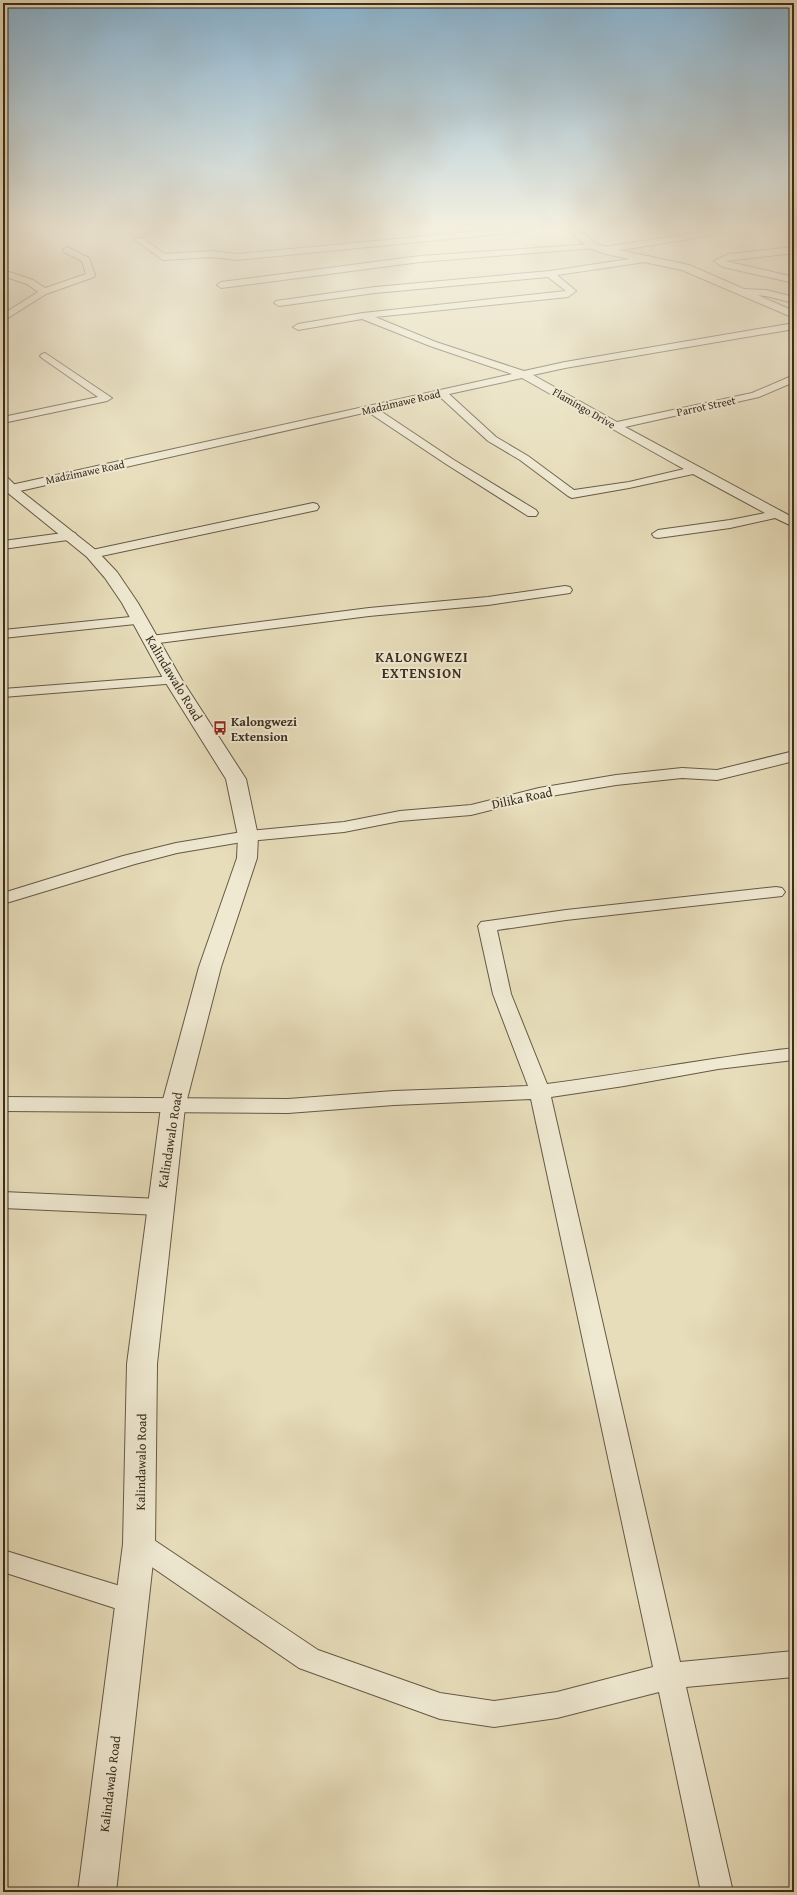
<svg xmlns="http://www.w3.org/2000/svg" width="797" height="1895" viewBox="0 0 797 1895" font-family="'Gentium Book Plus',serif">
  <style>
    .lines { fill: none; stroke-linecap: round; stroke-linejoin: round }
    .minor-casing { stroke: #665946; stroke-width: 2 }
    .tertiary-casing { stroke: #665946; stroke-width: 2 }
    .minor { fill: #efe9d2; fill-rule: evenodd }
    .tertiary { fill: #efe9d2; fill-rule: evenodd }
    .labels { text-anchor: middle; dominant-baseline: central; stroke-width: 4; stroke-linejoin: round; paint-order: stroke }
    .far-street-label { font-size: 11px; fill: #3b2d1f; stroke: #efe9d2 }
    .street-label { font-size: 13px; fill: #3b2d1f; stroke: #efe9d2 }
    .poi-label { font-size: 13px; font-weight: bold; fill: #3b2d1f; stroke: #efe9d2; text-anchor: start }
    .far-district-label { font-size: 14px; font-weight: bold; letter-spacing: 1px; fill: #3b2d1f; stroke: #efe9d2 }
  </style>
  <rect width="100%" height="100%" fill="#e7ddba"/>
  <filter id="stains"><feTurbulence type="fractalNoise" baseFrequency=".005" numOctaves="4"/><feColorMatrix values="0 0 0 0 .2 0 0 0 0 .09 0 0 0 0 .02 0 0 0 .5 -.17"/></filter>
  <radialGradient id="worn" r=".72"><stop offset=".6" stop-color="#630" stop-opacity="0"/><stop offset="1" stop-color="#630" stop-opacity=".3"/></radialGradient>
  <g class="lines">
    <defs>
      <path id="minor" d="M501 229H534L530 231 237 260 212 257 163 260 135 240 136 238H142L165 254 212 251 237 254Z
        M720 229H741L737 231 604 253 600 250 604 247Z
        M593 244 597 246 596 248 420 262 221 288 217 285 221 282 420 256Z
        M67 247 89 258 95 275 94 277 46 294 3 321V314L38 292 27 284 3 276V270L33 280 45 288 86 274 82 261 64 252 63 250Z
        M794 247V253L725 261 794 277V283L723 267 714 261 729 254Z
        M649 256 653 259 652 261 557 275 576 291 568 297 375 317 436 342 524 371 565 362 794 323V329L565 368 533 375 617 422 752 393 794 375V382L759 397 625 427 794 518V527L775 518 730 528 658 538 654 537 652 534 658 530 730 520 765 513 693 474 629 488 572 498 568 496 520 460 488 441 439 396 379 410 454 460 536 510 538 513 536 516H528L446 464 368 412 11 493 5 489 11 485 512 374 430 346 362 319 298 330 293 327 298 324 363 313 566 291 548 277 375 293 279 306 274 303 276 301 375 287 550 271ZM522 378 673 463 684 469 629 482 574 490 528 456 496 437 449 394Z
        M743 289 766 290 794 297V303L766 296 740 294 739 292Z
        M45 353 112 398 107 401 3 423V417L98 397 42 358 40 356 42 354Z
        M313 503 317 504 319 507 317 510 92 558 88 557 86 554 88 551 92 550Z
        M71 532 75 533 77 536 75 539 3 549V541Z
        M565 586 570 587 572 590 570 593 488 605 369 616 151 644 146 643 144 640 146 637 151 636 369 608 488 597Z
        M140 616 145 617 147 620 145 623 3 638V630Z
        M173 676 178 677 180 680 178 683 3 697V689Z
        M794 751V761L717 780 682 778 616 785 539 798 471 815 400 821 344 832 248 841 177 853 135 864 3 904V893L123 856 176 843 248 831 344 822 400 811 471 805 539 788 616 775 682 768 717 770Z
        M776 887 782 888 785 892 782 896 566 920 497 930 511 994 547 1084C630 1073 711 1058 794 1048V1060L718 1069 624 1086 551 1097 680 1662 794 1651V1677L686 1687 733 1892H701L659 1692 557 1718 494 1727 440 1719 299 1668 130 1552 126 1544 130 1536 139 1533 148 1536 318 1650 440 1693 494 1701 557 1692 653 1667 531 1099 394 1105 288 1113 3 1111V1097L288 1099 394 1091 528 1086 493 994 478 926 481 922 566 910Z
        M3 1192 160 1199 168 1202 171 1207 168 1212 160 1215 3 1208Z
        M3 1550 133 1590 143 1594 147 1602 143 1610 133 1614 3 1572Z"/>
      <path id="tertiary" d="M567 229H578L597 244 609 248 689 265 794 311V318L682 270 606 254 589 248Z
        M3 477 8 478 21 491 97 551 117 572 138 603 182 680 246 779 258 836 257 858 221 967 185 1107 157 1364 155 1544 116 1892H78L123 1544 127 1364 161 1107 199 967 237 858 238 836 226 779 164 680 122 603 105 578 87 557 3 489Z"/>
    </defs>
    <!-- minor casing -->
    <use href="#minor" class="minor-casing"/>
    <!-- tertiary casing -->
    <use href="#tertiary" class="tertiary-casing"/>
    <!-- minor -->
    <use href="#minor" class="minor"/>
    <!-- tertiary -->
    <use href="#tertiary" class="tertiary"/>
  </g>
  <!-- sky -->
  <linearGradient id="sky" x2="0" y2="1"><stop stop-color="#89b6d5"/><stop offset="0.46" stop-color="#f4f0e0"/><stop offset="1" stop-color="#f4f0e0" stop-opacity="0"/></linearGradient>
  <rect width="797" height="495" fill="url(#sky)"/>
  <!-- icons -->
  <defs>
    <symbol id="bus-bare" viewBox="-9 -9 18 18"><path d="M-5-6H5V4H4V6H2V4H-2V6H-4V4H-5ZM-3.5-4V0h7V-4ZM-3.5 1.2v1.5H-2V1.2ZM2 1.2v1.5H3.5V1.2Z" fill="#8f2418" stroke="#efe9d2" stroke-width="2.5" paint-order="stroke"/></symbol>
  </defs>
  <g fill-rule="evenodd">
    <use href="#bus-bare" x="210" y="718" width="20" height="20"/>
  </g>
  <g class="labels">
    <!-- far-street labels -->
    <g class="far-street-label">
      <text transform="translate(401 402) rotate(-13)">Madzimawe Road</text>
      <text transform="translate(706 406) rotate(-12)">Parrot Street</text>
      <text transform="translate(584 408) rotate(30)">Flamingo Drive</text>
      <text transform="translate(85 472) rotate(-12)">Madzimawe Road</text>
    </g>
    <!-- street labels -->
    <g class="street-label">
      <text transform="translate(174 678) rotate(59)">Kalindawalo Road</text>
      <text transform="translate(522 798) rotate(-12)">Dilika Road</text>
      <text transform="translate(170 1140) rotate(-81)">Kalindawalo Road</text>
      <text transform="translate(141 1462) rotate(-89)">Kalindawalo Road</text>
      <text transform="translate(110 1784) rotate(-83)">Kalindawalo Road</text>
    </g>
    <!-- poi labels -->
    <g class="poi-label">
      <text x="231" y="721">Kalongwezi<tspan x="231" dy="15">Extension</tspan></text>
    </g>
    <!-- far-district labels -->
    <g class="far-district-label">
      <text x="422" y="657">KALONGWEZI<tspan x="422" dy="16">EXTENSION</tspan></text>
    </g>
  </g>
  <!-- margin -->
  <rect width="797" height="1895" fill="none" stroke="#e7ddba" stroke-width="16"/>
  <rect x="4" y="4" width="789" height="1887" fill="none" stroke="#3b2d1f" stroke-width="2"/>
  <rect x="8" y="8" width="781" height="1879" fill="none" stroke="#3b2d1f"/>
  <rect width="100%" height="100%" filter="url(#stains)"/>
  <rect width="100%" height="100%" fill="url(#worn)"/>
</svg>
